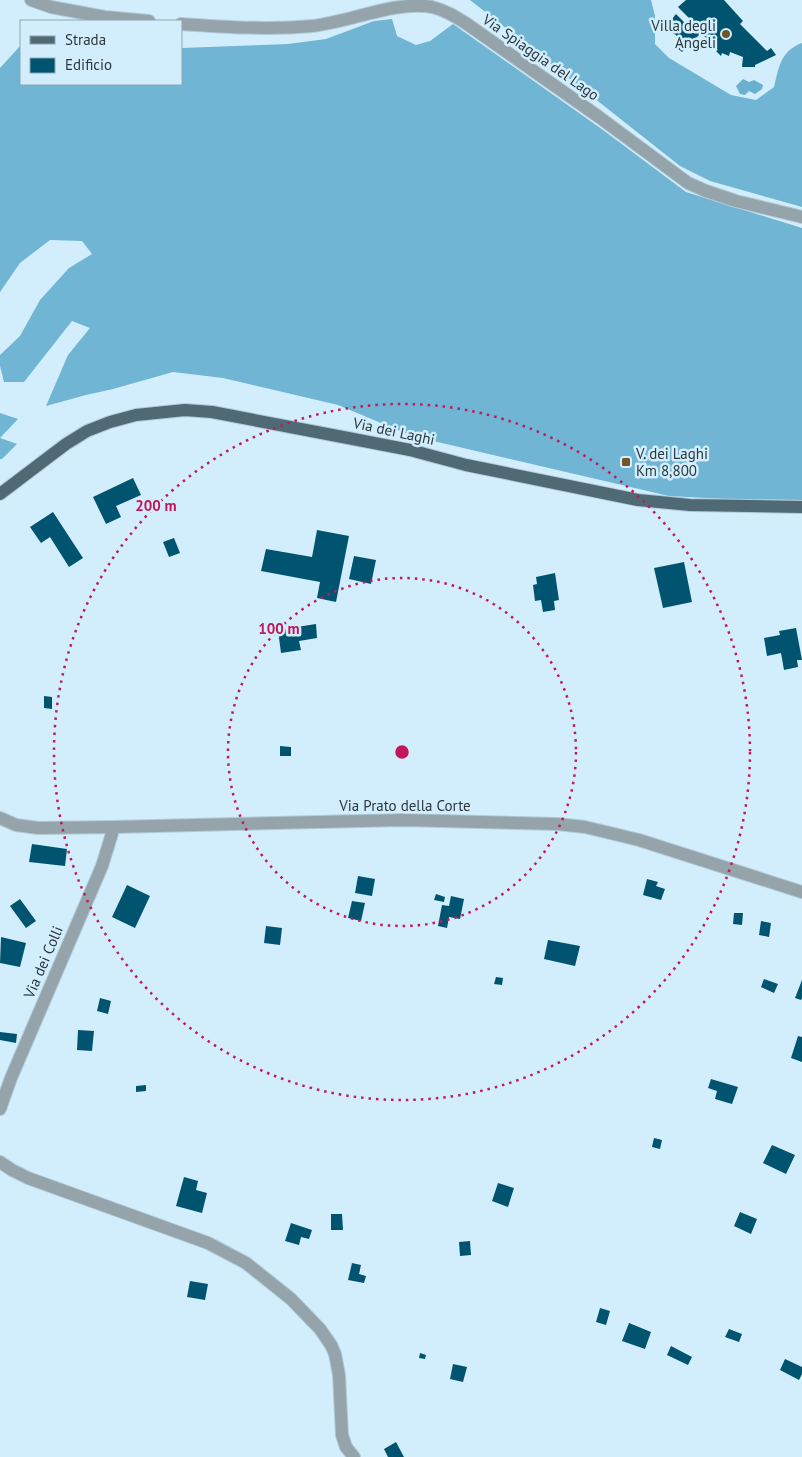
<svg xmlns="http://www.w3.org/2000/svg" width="802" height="1457" viewBox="0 0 802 1457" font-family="'PT Sans',sans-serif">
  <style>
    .forest { fill: #70b5d4 }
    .water { fill: #6bb0cf }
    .building { fill: #005470 }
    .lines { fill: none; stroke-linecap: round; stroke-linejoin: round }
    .minor-casing { stroke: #b1cad6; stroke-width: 14 }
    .major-casing { stroke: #b1cad6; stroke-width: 14 }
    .minor { stroke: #95a3aa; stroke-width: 12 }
    .major { stroke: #4f6975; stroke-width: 12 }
    .ring { fill: none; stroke: #c2185b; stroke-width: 2.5; stroke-dasharray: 2.5 5 }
    .poi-dot { fill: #705628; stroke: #d2eefc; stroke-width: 2 }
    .labels { text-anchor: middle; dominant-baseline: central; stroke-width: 5; stroke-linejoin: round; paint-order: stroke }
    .poi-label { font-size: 15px; fill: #2b383f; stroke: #d2eefc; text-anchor: end }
    .street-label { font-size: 15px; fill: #2b383f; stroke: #d2eefc }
    .centre { fill: #c2185b; stroke: #d2eefc; stroke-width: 2.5 }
    .ring-label { font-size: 15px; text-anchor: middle; font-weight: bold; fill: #c2185b; stroke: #d2eefc; stroke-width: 5; stroke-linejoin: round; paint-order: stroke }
  </style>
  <rect width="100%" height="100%" fill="#d2eefc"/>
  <!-- forest -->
  <path class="forest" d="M470 0H651L655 16V44L669 58 731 95 756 100 774 87C779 68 780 51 802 43V207L710 181 680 166Z
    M392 19 397 36 416 45 430 41 453 24 603 130 686 192 802 228V500L725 499 669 496 412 436 338 405 223 378 173 372 113 389 86 395 46 406 68 355 90 328 72 321 24 382H4L0 366V355L20 336 40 300 69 268 92 254 82 241 50 240 20 263 0 292V68L21 45V84H181V48L288 44 326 39 374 21Z
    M0 413 18 419 0 438Z
    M0 438 17 444 2 459H0Z"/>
  <!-- water -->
  <path class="water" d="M743 79 749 82 754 80 763 85 762 89 755 94 749 91 745 95 740 94 736 86Z"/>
  <!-- building -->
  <path class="building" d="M686 0H724L743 21 740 24 767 51 771 48 776 55 755 65V67H742L743 57 730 52 729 56 722 53 721 56 716 51 718 50 701 33 682 52 676 47 681 41 676 35 665 28 676 14 686 24 691 20 678 7Z
    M133 478 141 495 116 506 121 517 106 524 93 497Z
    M53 512 83 558 69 567 50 537 41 543 30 527Z
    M317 530 349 536 336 602 317 598 320 582 261 571 266 549 312 557Z
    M174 538 180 553 169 557 163 542Z
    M354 556 376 560 371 584 349 579Z
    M684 562 692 602 663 608 654 568Z
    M555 573 559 600 554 601 555 610 543 612 541 600 535 601 533 585 537 584 536 577Z
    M316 624 317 638 299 641 301 650 281 653 278 630Z
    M796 628 802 660H797L798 667 784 670 781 653 767 656 764 638 780 635 779 631Z
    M44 696 52 697V709L44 708Z
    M280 746 291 747V756H280Z
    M32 844 67 849 65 866 29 862Z
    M358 876 375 879 372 896 355 893Z
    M647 879 658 882 656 886 665 889 661 900 643 895Z
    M127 885 150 896 135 928 112 917Z
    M436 894 445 897 444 902 434 900Z
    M451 896 464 899 460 919 449 917 447 928 438 926 442 905 449 906Z
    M20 899 36 921 26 928 10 906Z
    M352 901 365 903 361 921 348 918Z
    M734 913H743L742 925 733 924Z
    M761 921 771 923 769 937 759 935Z
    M266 926 282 928 280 945 264 943Z
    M1 937 26 943 20 967 0 963Z
    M548 940 580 946 575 966 544 959Z
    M496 977 503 978 502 985 494 984Z
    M764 979 778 984 774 993 761 987Z
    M802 980V998L801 1000 795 998Z
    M100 998 111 1001 108 1014 97 1011Z
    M78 1030 94 1031 92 1051 77 1050Z
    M0 1032 17 1034 16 1043 0 1040Z
    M798 1036 802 1037V1062L791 1058Z
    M711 1079 738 1087 732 1104 715 1099 717 1091 708 1088Z
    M146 1085V1091L136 1092V1086Z
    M654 1138 662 1140 660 1149 652 1147Z
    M772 1145 795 1155 786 1174 763 1163Z
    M184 1177 198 1181 196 1190 207 1193 202 1213 176 1206Z
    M498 1183 514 1188 508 1207 492 1201Z
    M740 1212 757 1219 751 1234 734 1226Z
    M331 1214H342L343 1230H331Z
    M291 1223 312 1230 309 1239 301 1237 299 1245 285 1241Z
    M470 1241 471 1255 460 1256 459 1242Z
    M352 1263 361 1265 359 1274 366 1276 364 1283 348 1280Z
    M190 1281 208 1284 205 1300 187 1297Z
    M600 1308 610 1311 606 1325 596 1322Z
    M629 1323 651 1332 645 1349 622 1341Z
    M729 1329 742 1334 739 1342 725 1337Z
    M671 1346 692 1357 688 1365 667 1355Z
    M420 1353 426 1355 425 1359 419 1358Z
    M785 1359 802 1367V1374L799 1380 780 1370Z
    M453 1364 467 1367 463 1382 450 1379Z
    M396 1442 404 1457H388L384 1449Z"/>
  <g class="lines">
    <defs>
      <path id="minor" d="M31 0 51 7 105 17 149 21
        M181 24C224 27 269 30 312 26 349 22 398 0 432 7 445 10 456 17 467 24L599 117 688 183 706 191 736 201 802 217
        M0 818 16 825 38 828 114 827 403 820 557 824 585 827 639 840 802 892
        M0 1109 11 1078 102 866 114 827
        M0 1162 12 1170 28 1178 208 1243 246 1263 291 1299 320 1329 331 1345 335 1354 339 1375 342 1435 346 1447 354 1457"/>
      <path id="major" d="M0 494 66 444 87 431 110 422 136 415 185 410 212 412 348 438 410 450 466 465 638 500 690 505 802 507"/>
    </defs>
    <!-- minor casing -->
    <use href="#minor" class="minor-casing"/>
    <!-- major casing -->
    <use href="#major" class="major-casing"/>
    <!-- minor -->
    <use href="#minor" class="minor"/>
    <!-- major -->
    <use href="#major" class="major"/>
  </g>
  <!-- distance rings -->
  <g class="ring">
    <circle cx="402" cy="752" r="174"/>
    <circle cx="402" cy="752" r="348"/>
  </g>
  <!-- markers -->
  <g class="poi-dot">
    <circle cx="726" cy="34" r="5"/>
    <rect x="621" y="457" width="10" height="10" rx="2.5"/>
  </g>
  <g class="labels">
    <!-- poi labels -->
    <g class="poi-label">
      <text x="716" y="25">Villa degli<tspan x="716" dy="17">Angeli</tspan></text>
      <text x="636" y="453" text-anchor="start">V. dei Laghi<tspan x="636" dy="17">Km 8,800</tspan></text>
    </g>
    <!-- street labels -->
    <g class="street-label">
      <text transform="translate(541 57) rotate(35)">Via Spiaggia del Lago</text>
      <text transform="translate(394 431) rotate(12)">Via dei Laghi</text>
      <text x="405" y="805">Via Prato della Corte</text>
      <text transform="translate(43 962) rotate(-67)">Via dei Colli</text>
    </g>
  </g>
  <circle cx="402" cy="752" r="8" class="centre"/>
  <g class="ring-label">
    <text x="156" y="511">200 m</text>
    <text x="279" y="634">100 m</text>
  </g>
  <!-- legend -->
  <rect x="20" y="20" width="162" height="65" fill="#d2eefc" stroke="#8fa5b0"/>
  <rect x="30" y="36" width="25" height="8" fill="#4f6975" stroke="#8fa5b0"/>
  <text x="65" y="45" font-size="15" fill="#2b383f">Strada</text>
  <rect x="30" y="58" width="25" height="15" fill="#005470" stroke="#8fa5b0"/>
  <text x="65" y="70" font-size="15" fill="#2b383f">Edificio</text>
</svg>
